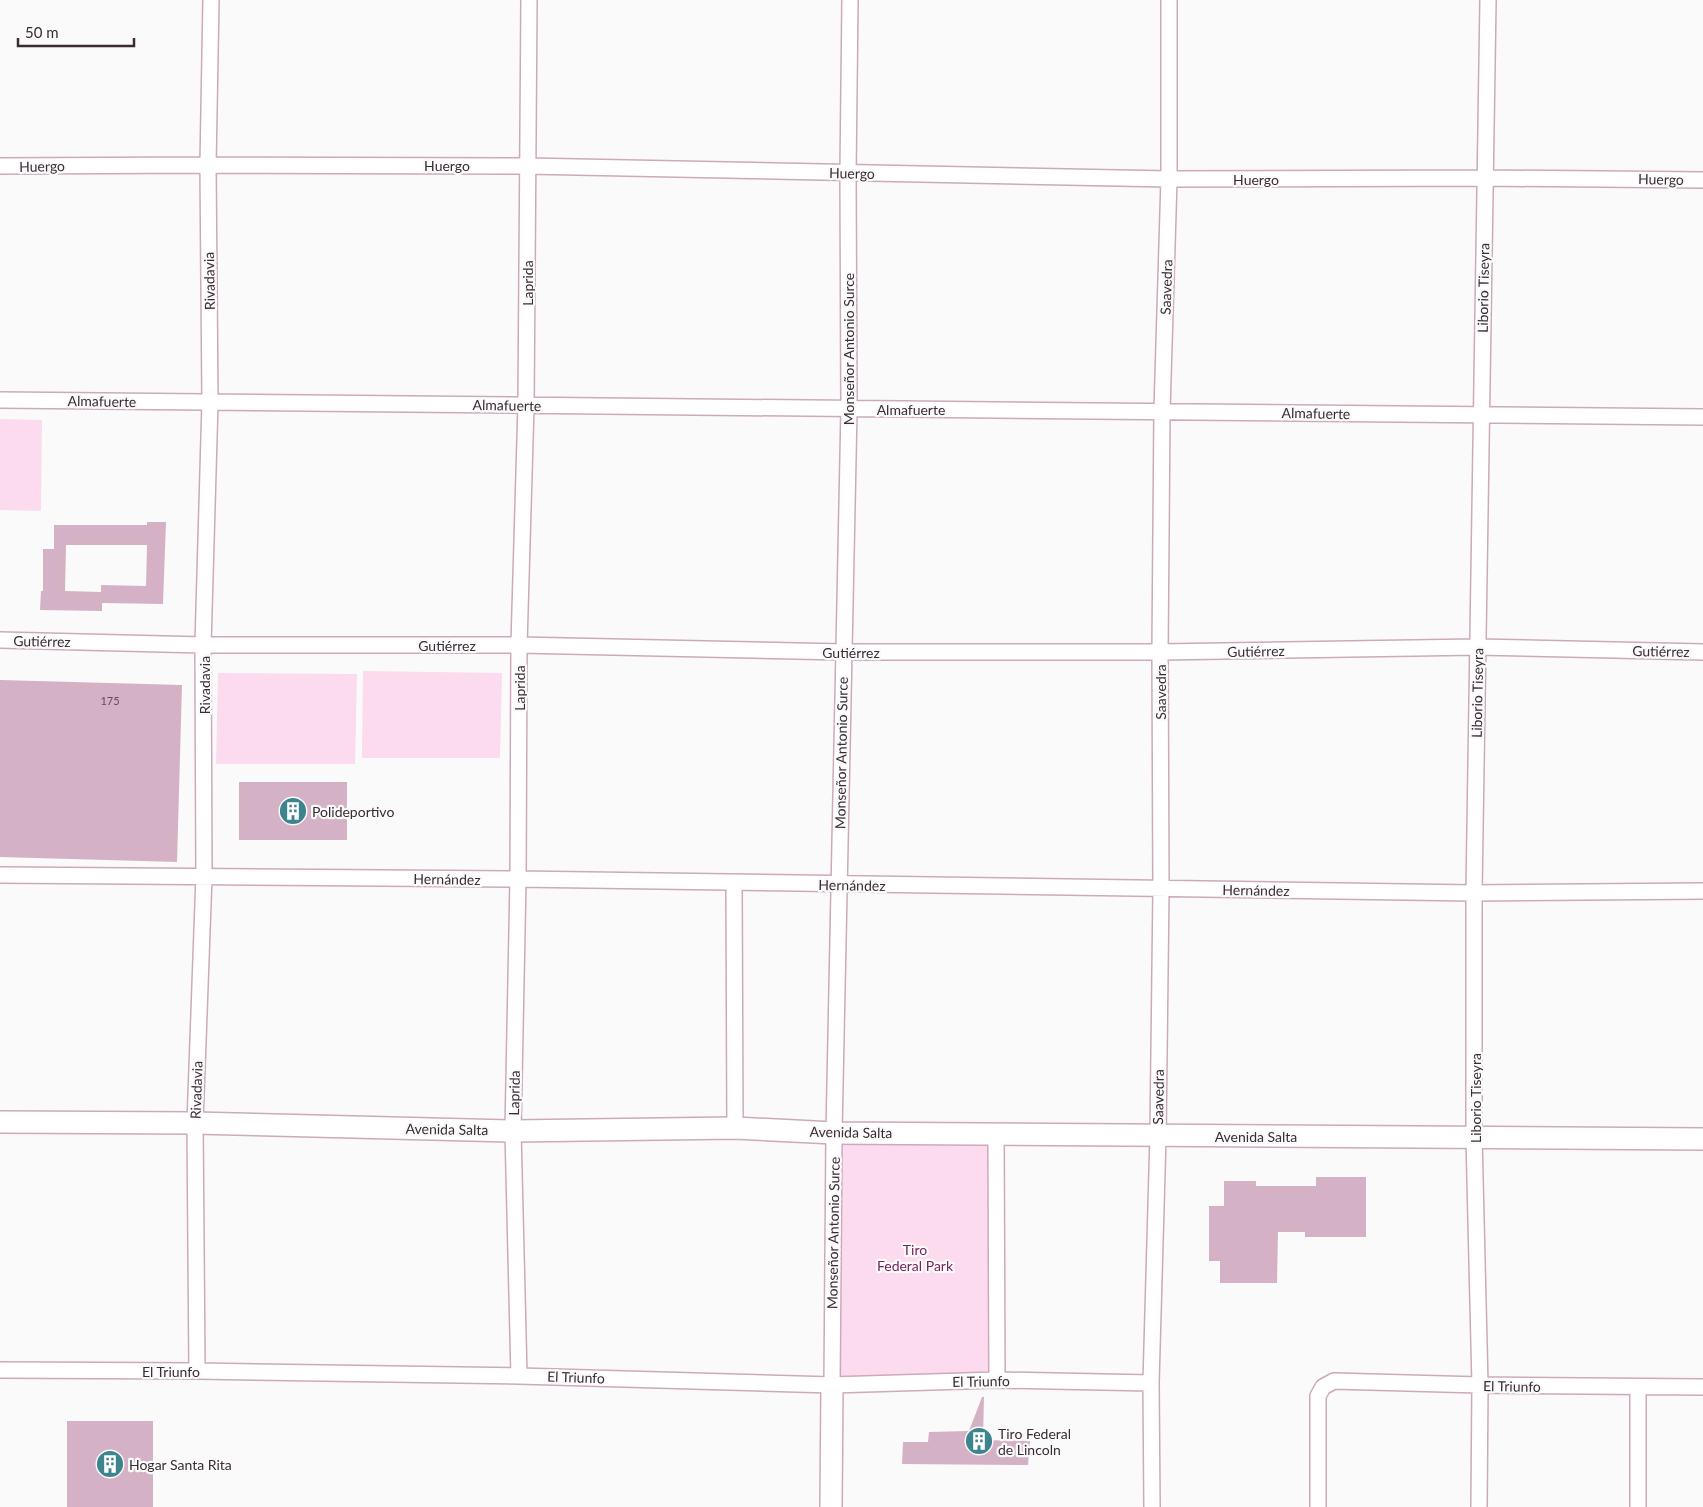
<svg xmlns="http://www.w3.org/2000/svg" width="1703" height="1507" viewBox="0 0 1703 1507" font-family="Lato,sans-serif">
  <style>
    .green { fill: #fbdbed }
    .building { fill: #d5b1c5; fill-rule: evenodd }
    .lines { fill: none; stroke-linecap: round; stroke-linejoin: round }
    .street-casing { stroke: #cda9bd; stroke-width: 18 }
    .secondary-casing { stroke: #cda9bd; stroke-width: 24 }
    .street { stroke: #fff; stroke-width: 15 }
    .secondary { stroke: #fff; stroke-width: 21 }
    .labels { text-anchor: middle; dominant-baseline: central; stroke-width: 4.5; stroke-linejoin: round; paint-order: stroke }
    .number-label { font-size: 11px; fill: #614d58 }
    .street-label { font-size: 14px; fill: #3a2c34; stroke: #fafafa }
    .poi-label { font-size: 14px; fill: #3a2c34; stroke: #fafafa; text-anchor: start }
    .park-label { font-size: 14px; fill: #78235b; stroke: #fafafa }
  </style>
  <rect width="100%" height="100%" fill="#fafafa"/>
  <!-- green -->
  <path class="green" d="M0 419 42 420 41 511 0 510Z
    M363 671 502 673 500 758H362Z
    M218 673 357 674 355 764H216Z
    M834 1133 996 1134 997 1380 832 1385Z"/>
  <!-- building -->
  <path class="building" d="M147 522H166L163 604 102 603V611L40 610 41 591H43V549H54V525H147ZM66 545H147L146 586 101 585V592L65 591Z
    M0 680 182 685 177 862 0 857Z
    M239 782H347V840H239Z
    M1316 1177H1366V1237H1305V1232H1278L1277 1283H1220V1261H1209V1206H1224V1181H1256V1186H1316Z
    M982 1397H984L983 1440 1030 1441 1028 1465 902 1464 903 1442H928L929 1432 969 1431Z
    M67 1421H153V1507H67Z"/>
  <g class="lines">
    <defs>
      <path id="street" d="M0 166 208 165 527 166 1169 179 1485 178 1703 180
        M0 400 1703 417
        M0 640 203 645H519L843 652H1160L1477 647 1703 652
        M0 875 518 879 1474 893 1703 891
        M734 883 735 1128
        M996 1134 997 1380
        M0 1370 197 1371 519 1376 832 1385 997 1380 1151 1383
        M197 1371 195 1123 204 876 203 645 210 402 208 165 211 0
        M519 1376 513 1131 518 879 519 645 526 405 529 0
        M832 1385 834 1133 849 409 848 173 850 0
        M1638 1387V1507
        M1152 1507 1151 1383 1158 1136 1161 889 1160 652 1162 411 1169 179V0
        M1318 1507V1396L1323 1387 1334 1381 1480 1385 1703 1387
        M1479 1507 1480 1385 1474 1137V893L1488 0"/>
      <path id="secondary" d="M0 1122 195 1123 513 1131 735 1128 834 1133 1703 1139
        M831 1507 832 1385"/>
    </defs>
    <!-- street casing -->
    <use href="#street" class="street-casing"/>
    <!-- secondary casing -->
    <use href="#secondary" class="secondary-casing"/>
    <!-- street -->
    <use href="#street" class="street"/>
    <!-- secondary -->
    <use href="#secondary" class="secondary"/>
  </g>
  <!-- icons -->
  <defs>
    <symbol id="building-disc" viewBox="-11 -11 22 22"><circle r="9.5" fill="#3d848e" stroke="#fafafa"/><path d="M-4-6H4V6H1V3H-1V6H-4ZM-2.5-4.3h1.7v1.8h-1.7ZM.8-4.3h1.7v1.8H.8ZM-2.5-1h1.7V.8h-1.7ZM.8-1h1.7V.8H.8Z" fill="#fff"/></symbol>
  </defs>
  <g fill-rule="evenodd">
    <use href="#building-disc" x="277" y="795" width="32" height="32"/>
    <use href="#building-disc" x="963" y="1425" width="32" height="32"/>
    <use href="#building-disc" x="94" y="1448" width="32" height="32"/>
  </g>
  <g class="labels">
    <!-- number labels -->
    <g class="number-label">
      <text x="110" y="700">175</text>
    </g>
    <!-- street labels -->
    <g class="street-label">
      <text x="447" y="165">Huergo</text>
      <text transform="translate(42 166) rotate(-1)">Huergo</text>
      <text transform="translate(852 173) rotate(1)">Huergo</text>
      <text x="1256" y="179">Huergo</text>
      <text transform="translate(1661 179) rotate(1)">Huergo</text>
      <text transform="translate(209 281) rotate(-91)">Rivadavia</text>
      <text transform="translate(527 283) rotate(-90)">Laprida</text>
      <text transform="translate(1166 287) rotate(-88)">Saavedra</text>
      <text transform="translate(1483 288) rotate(-89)">Liborio Tiseyra</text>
      <text transform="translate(848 349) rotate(-90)">Monseñor Antonio Surce</text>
      <text transform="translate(102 401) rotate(1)">Almafuerte</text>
      <text transform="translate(507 405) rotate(1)">Almafuerte</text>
      <text x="911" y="409">Almafuerte</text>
      <text transform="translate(1316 413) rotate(1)">Almafuerte</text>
      <text transform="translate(42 641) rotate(1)">Gutiérrez</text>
      <text x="447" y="645">Gutiérrez</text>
      <text transform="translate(1256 651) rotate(-1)">Gutiérrez</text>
      <text transform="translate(1661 651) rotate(1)">Gutiérrez</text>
      <text x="851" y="652">Gutiérrez</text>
      <text transform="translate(204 685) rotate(-90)">Rivadavia</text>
      <text transform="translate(519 688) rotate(-90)">Laprida</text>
      <text transform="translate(1160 692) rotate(-90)">Saavedra</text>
      <text transform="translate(1477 693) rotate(-89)">Liborio Tiseyra</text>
      <text transform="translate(841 753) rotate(-89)">Monseñor Antonio Surce</text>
      <text transform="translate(447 879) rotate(1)">Hernández</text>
      <text transform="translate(852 885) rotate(1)">Hernández</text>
      <text transform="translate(1256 890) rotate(1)">Hernández</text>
      <text transform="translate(196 1090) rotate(-88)">Rivadavia</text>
      <text transform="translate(514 1093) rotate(-89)">Laprida</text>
      <text transform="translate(1158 1097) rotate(-89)">Saavedra</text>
      <text transform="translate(1475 1098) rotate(-90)">Liborio Tiseyra</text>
      <text transform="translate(447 1129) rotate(1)">Avenida Salta</text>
      <text transform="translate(851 1132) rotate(1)">Avenida Salta</text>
      <text x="1256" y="1136">Avenida Salta</text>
      <text transform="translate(833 1233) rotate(-89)">Monseñor Antonio Surce</text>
      <text x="171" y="1371">El Triunfo</text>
      <text transform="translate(576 1377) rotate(2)">El Triunfo</text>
      <text transform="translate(981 1381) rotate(-1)">El Triunfo</text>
      <text transform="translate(1512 1386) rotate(1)">El Triunfo</text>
    </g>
    <!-- poi labels -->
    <g class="poi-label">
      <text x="312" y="811">Polideportivo</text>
      <text x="998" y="1433">Tiro Federal<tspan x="998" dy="16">de Lincoln</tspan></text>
      <text x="129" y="1464">Hogar Santa Rita</text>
    </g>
    <!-- park labels -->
    <g class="park-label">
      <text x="915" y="1249">Tiro<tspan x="915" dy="16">Federal Park</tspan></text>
    </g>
  </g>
  <!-- scale -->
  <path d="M18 38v8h116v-8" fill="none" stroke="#3a2c34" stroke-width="2.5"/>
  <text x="25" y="38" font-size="15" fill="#3a2c34" stroke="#fafafa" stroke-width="4" paint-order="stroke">50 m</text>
</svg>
